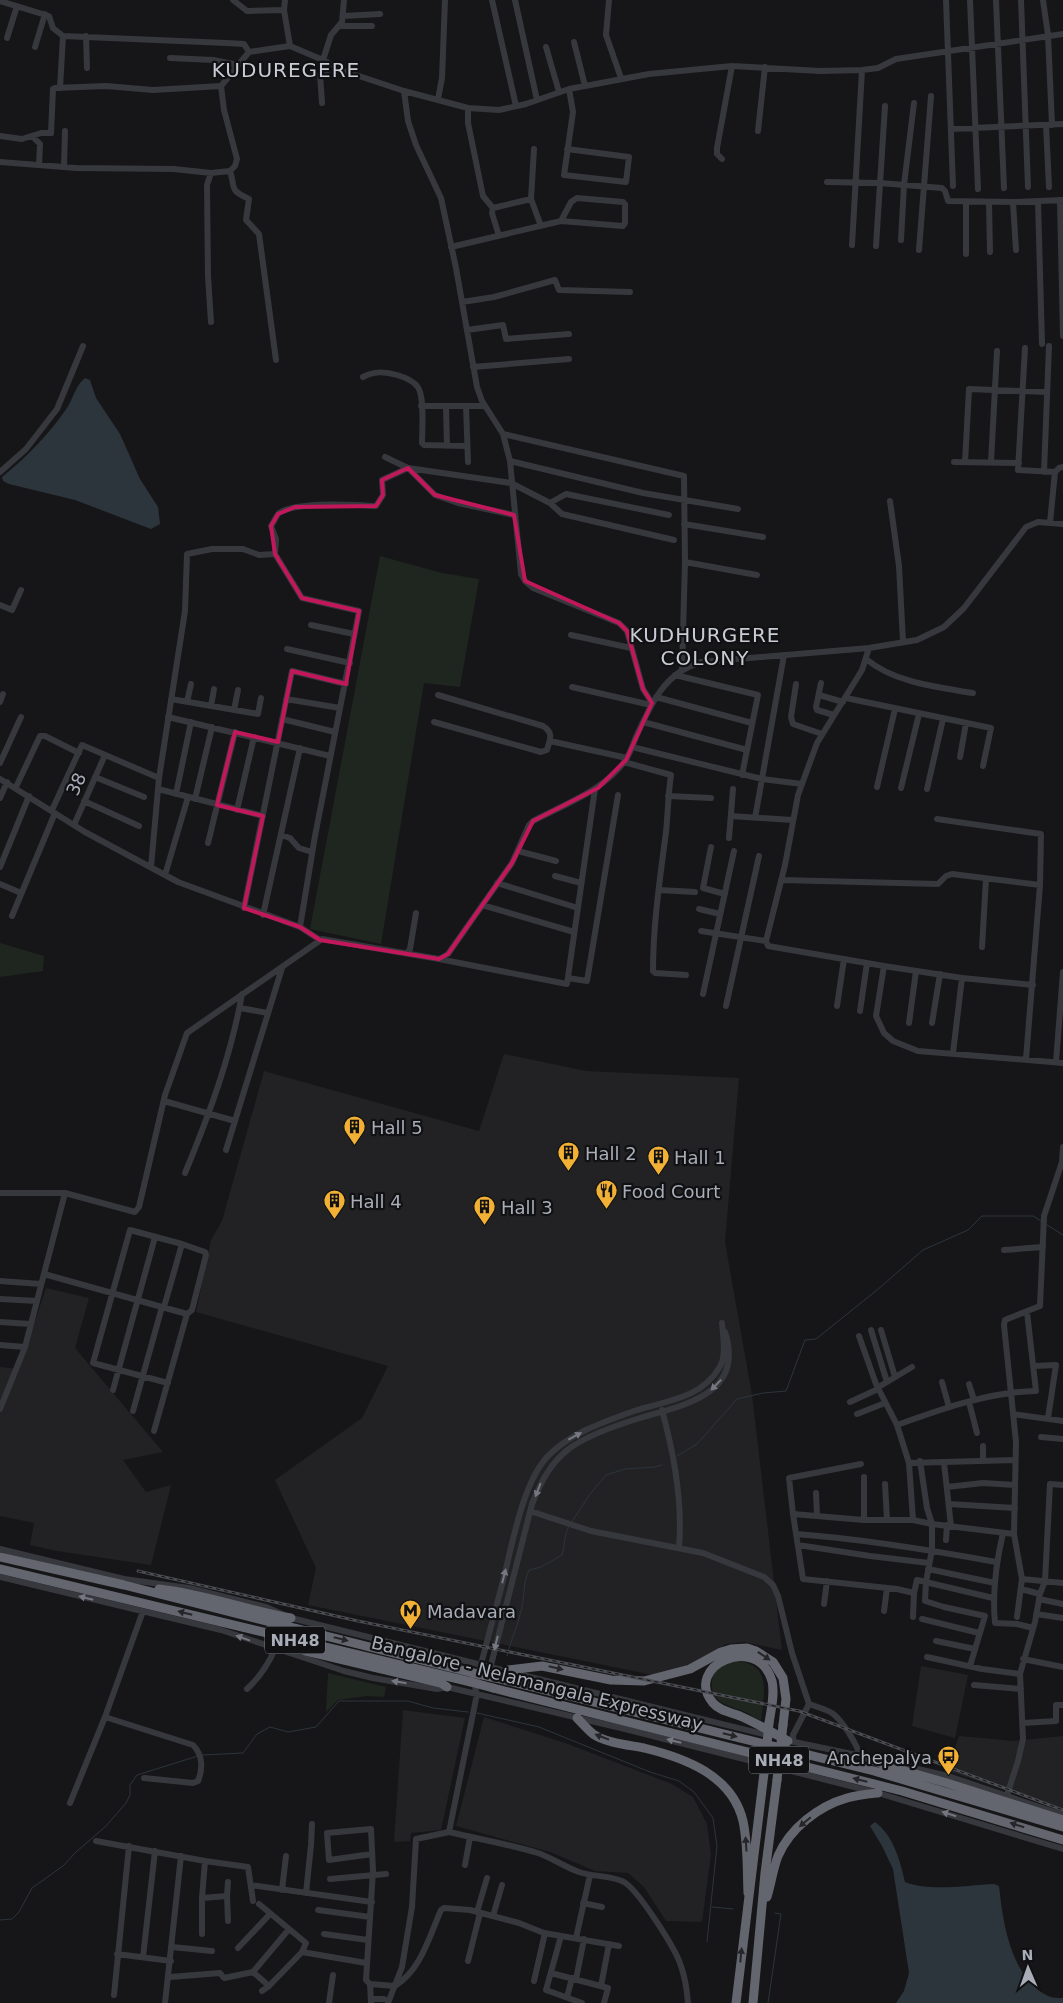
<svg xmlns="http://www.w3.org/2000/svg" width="1063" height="2003" viewBox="0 0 1063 2003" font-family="'DejaVu Sans',sans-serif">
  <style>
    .built { fill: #222225 }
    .green { fill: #1e261f }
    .water { fill: #2c353c }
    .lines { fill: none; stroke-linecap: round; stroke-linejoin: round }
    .stream { stroke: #2c353c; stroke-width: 1 }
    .minor { stroke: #37383d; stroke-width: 6 }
    .highway { stroke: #63666e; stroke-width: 9 }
    .rail-casing { stroke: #4a4c52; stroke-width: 3 }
    .rail { stroke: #111113; stroke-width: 1; stroke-dasharray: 4; stroke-linecap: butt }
    .highway-bridge { stroke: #63666e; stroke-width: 9 }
    .oneway { fill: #757881 }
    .oneway2 { fill: #26262a }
    .marked { fill: none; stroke: #c2185b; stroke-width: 4; stroke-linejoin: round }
    .labels { text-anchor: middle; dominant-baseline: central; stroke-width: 4.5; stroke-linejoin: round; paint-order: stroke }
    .shield { fill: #111113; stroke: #7b7e86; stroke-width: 1 }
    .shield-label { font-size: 16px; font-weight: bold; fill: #a8adb8 }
    .street-label { font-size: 18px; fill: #a8adb8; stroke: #111113 }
    .poi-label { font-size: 18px; fill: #a8adb8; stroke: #111113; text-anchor: start }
    .quarter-label { font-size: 20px; letter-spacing: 1px; fill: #c9ccd4; stroke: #111113 }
  </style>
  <rect width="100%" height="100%" fill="#161618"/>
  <!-- built -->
  <path class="built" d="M504 1054 586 1071 739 1078 725 1242 752 1395 782 1650 744 1642 726 1644 689 1665 653 1675 308 1605 316 1568 275 1480 362 1418 388 1366 196 1312 211 1240 222 1221 264 1071 479 1131Z
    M46 1288 89 1298 75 1348 163 1452 123 1460 146 1492 171 1485 151 1565 57 1551 30 1545 34 1523 0 1516V1367L19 1369Z
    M921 1666 968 1675 955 1738 912 1726Z
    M403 1710 465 1718 441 1830 411 1833 410 1841 394 1842Z
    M484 1717 568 1744 672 1784 693 1797 707 1824 711 1855 702 1922 666 1921 644 1887 628 1873 595 1871 550 1852 456 1826Z
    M959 1736 1014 1741 1063 1736V1809L947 1771Z"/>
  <!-- green -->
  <path class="green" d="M380 556 442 573 479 579 460 687 424 683 381 944 310 929Z
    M0 943 44 956 43 971 0 977Z
    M733 1661C773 1662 764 1693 761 1721 755 1718 748 1713 741 1710 726 1705 709 1701 712 1680 714 1668 723 1665 733 1661Z
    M328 1673 386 1687 384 1697 367 1696 338 1700 326 1712Z"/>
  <!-- water -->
  <path class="water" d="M85 378 90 380 96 398 120 434 140 479 158 507 160 524 151 529 75 500 9 484 3 481 2 477C27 457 49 434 67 408 74 397 75 386 85 378Z
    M875 1822C894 1836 900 1861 905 1882 930 1892 968 1885 994 1884L999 1886C1003 1922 1010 1977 1048 1996 1052 1998 1058 1998 1063 1998V2003H896L904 1991 909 1973 893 1869 882 1846 870 1826Z"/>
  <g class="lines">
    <!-- stream -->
    <path class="stream" d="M1047 1225 1063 1235
      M677 1456 697 1444 737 1399 763 1393 786 1391 805 1340 816 1339 877 1290 923 1250 968 1230 982 1216H1033L1041 1221
      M571 1523 590 1494 606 1475 625 1469 655 1467 662 1465
      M507 1656C511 1639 519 1623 522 1606 525 1593 523 1582 529 1570L541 1567 562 1555C565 1545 564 1535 569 1526
      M477 1713 539 1727 650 1772 679 1781 694 1792 713 1818 717 1846 707 1942
      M202 1755 243 1753 257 1734 270 1727 288 1732 316 1727 339 1701H408L433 1708 468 1712
      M712 1907 733 1909
      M0 1920 12 1919 19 1912 32 1888 63 1866 76 1852 106 1826 126 1803 130 1795V1785L137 1775 198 1756
      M768 2003 781 1914 775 1913"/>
    <!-- minor -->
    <path class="minor" d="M233 0 247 11 284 10
      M492 0 516 106
      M515 0 537 100
      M609 0 606 35 621 78
      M946 0 953 186
      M970 0 978 189
      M996 0 1004 188
      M1021 0 1028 187
      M1043 0 1048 35 1052 125
      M0 1 49 16 53 28 63 36
      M343 16 380 14
      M339 26H372
      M86 36 87 68
      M7 38 17 6
      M574 42 585 86
      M290 46 323 60 341 70 404 91 468 108 499 110 526 104 569 89 649 74 732 66 820 71 862 70 878 68 896 59 1063 34
      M35 47 45 14
      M546 47 559 92
      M170 58 213 60 238 65
      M323 60 331 35 342 22 344 0
      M60 88 63 36 226 43 244 44 249 52
      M404 91 408 121 416 145 441 198 456 268 477 387 482 401 503 434 510 461 521 574 525 581 533 588 619 623 627 631 643 689 652 703
      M438 99 442 78 445 0
      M322 103 320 74 321 72 327 71V62
      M468 108V123L483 196 493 208
      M1046 125 1049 187
      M951 129 1063 124
      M758 131 765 67
      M0 136 22 139 41 133H51L53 89 55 88 106 86 153 90 221 86
      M32 136 40 144 39 165
      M534 149 531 199 541 226
      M567 149 629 157 626 182 564 175 573 112 569 89
      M722 159 717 154V148L732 66
      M0 162 76 168 174 169 211 173 230 171 235 166 237 159 224 110 221 86 249 52 290 46 284 10 285 0
      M64 167 65 131
      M230 171C236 189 228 189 249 199L246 220 259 234 276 360
      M211 173 207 185 208 276 211 322
      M827 182 880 183 942 188 945 191 948 201 1013 202 1063 200
      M1060 200 1063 336
      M1038 201 1042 344
      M966 202V254
      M989 202 990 252
      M1013 202 1016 250
      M499 236 492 213 493 208 531 199
      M901 240 904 185 914 103
      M852 245 862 70
      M876 246 885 106
      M451 247 561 221 623 226 625 223V204L623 202 577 198 571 202 561 221
      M919 250 931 96
      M462 302 494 297 555 280 559 290 630 292
      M467 330 503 325 506 339 569 334
      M1025 348 1018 470 1055 472
      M473 367 569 359
      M363 377C374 371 384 371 397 375 404 377 412 380 417 386 425 394 422 431 422 443L424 445 467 446
      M421 406H485
      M446 406 447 446
      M466 406 468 462
      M503 434 684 476 685 562 682 669
      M385 457 408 468 435 495 458 503 514 515
      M510 461 643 493 738 509
      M954 462 1019 463
      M965 462 969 389 1047 392
      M991 462 997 351
      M0 472 26 449 57 409 83 346
      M1044 472 1049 346
      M890 501 899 566 903 642
      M550 503 562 514 674 540
      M1050 523 1055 472 1059 468 1063 467
      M684 524 763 537
      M275 554 302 598 359 611 315 836 300 927
      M685 562 757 575
      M0 605 12 610 21 590
      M311 625 354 634
      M571 635 631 648
      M869 648 862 670 817 743 798 795 785 865 766 941 768 946 884 966 876 1016 884 1033 893 1041 918 1051 1063 1063
      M287 649 350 663
      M866 659C895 683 937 687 973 693
      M675 675 758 695 742 775
      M821 683 816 707 817 710 834 715
      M796 684 791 717 793 724 822 734
      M572 687 651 705
      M819 695 843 702
      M656 697 752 723
      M846 698 991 728 983 766
      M171 699 258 714 261 698
      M286 699 340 708
      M0 702 3 694
      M187 702 191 684
      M211 706 214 689
      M234 710 238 690
      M168 717 330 756
      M282 719 335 732
      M434 722 541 752 547 750C550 739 554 733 543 726L438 695
      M643 722 747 750
      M550 741 627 758
      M632 747 762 779 802 784
      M960 757 966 723
      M624 762 671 775C668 794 668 813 666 832 660 878 653 925 653 971L655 973 686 975
      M0 763 21 717
      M95 777 144 797
      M0 779 85 832 178 882 300 927 320 940
      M16 787 40 736H45L79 753
      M877 787 895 709
      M901 788 919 714
      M158 789 263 816
      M927 789 943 719
      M176 794 191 722
      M668 796 711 798
      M0 798 7 782
      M195 799 212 727
      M84 801 139 826
      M52 810 82 745 159 778
      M237 810 254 737
      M731 816 792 820
      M755 818 784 655
      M937 819 1041 834 1040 885 1026 1059
      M74 825 105 755
      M281 835 290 838 299 848 312 852
      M729 838 733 789
      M208 843 235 732
      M711 847 703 888 725 894
      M518 851 556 861
      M0 867 29 796
      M151 867 159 778 185 611 187 554 212 549H243L259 555 275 554 276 539 271 526C274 522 276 516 279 513 298 501 353 505 376 506L383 495 382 480 408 468 511 483 550 503 566 494 669 515
      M165 875 188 797
      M555 876 581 883
      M781 880 938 884 946 876 952 874 1040 885
      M497 883 578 908
      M0 884 21 893
      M659 890 695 892
      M482 905 574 932
      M244 908 292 671 346 684
      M699 909 720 914
      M263 915 300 748
      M12 916 55 813
      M701 931 766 941
      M982 947 986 879
      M407 953 410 949 416 913
      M439 959 567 984 595 789
      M884 966 962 978
      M568 978 587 981 618 795
      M703 994 734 851
      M726 1006 759 856
      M837 1006 844 959
      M240 1008 268 1013
      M860 1011 867 963
      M909 1023 916 971
      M932 1023 940 974
      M953 1053 962 978 1033 985
      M1056 1062 1063 972
      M164 1101 235 1121
      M226 1150 282 968
      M185 1173C209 1115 231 1056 242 994
      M0 1193H65L135 1212 139 1207 165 1095 187 1033 322 939 439 959 448 954 512 863 529 825 533 821C565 804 603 791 625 761 630 754 633 744 636 737 651 704 664 673 701 662L869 648 917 640 944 627 964 608 1026 527 1038 522 1063 524
      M182 1244 205 1252 206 1255 192 1310 187 1314
      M1004 1250 1043 1247
      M44 1274 187 1314 154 1431
      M0 1281 41 1284
      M0 1299 37 1301
      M164 1307 182 1244 130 1230 93 1363 168 1383
      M0 1322 30 1324
      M871 1330 887 1382
      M881 1330 895 1377
      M859 1336 876 1384 897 1425 909 1463 913 1520
      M0 1345 25 1347
      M1034 1366 1056 1365 1048 1418
      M942 1382 949 1407
      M969 1384 974 1400
      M877 1388 912 1367
      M113 1390 155 1237
      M850 1402 878 1389
      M969 1402 977 1433
      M0 1409 25 1347 65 1193
      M662 1410C674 1454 683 1501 679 1547
      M133 1411 162 1307
      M857 1414 885 1403
      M1013 1414 1063 1421
      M897 1425C942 1409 988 1392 1036 1391L1027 1312
      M1041 1437 1063 1439
      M983 1446V1461
      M920 1461 927 1508 932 1524V1550L926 1582 925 1601 944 1607 985 1616 970 1666
      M909 1463 1015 1460
      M944 1463 951 1526
      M885 1484 887 1520
      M947 1487 983 1483 1015 1485
      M816 1493 817 1516
      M949 1504 1015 1508
      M530 1511 591 1531 703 1553 764 1577 773 1585 778 1596 792 1653 809 1704 793 1735V1741
      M793 1514 789 1478 861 1464
      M864 1520V1477
      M1003 1533C996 1563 992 1592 995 1623L1017 1624 1033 1628
      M796 1534C864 1539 930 1550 996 1562
      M1014 1534 1016 1442 1004 1325 1005 1320 1040 1306 1044 1216 1062 1162 1063 1147
      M946 1540 947 1525
      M798 1545 870 1556 929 1563
      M0 1549 124 1579 189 1588 266 1607 291 1618 771 1736
      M928 1569 995 1583
      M0 1577 221 1630 344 1671 373 1678 437 1689 447 1687 621 1728 878 1793 1063 1849
      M1021 1589 1040 1594
      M914 1593 897 1589 803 1579 793 1514 864 1520H913L932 1524 1014 1534 1022 1579 1063 1583
      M1039 1599 1063 1604
      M824 1604 827 1581
      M884 1611 887 1588
      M1036 1614 1063 1618
      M913 1617 914 1593 917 1580 993 1598
      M1017 1617 1022 1579
      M922 1619 979 1633
      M936 1641 975 1649
      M927 1657 982 1669 1020 1674
      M1023 1659 1063 1667
      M490 1669 532 1504C541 1482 550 1463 570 1448 590 1434 617 1425 640 1418 685 1405 745 1394 725 1332
      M974 1685 1021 1689
      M247 1689C260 1677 268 1665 275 1649
      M809 1704C817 1707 825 1709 832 1713 842 1720 857 1744 860 1756
      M105 1717 193 1745C203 1755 203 1769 198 1781L193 1783 144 1778
      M1023 1723 1056 1721V1705H1063
      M785 1740 871 1758
      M883 1761 948 1776 1063 1815
      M1007 1795 1018 1761 1023 1739 1020 1674 1035 1622 1040 1594 1045 1581 1050 1484 1063 1485
      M70 1803 105 1717 143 1611
      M96 1841 205 1861 248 1867 253 1901
      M372 1854 329 1860 327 1833 371 1829 373 1871 366 1980 370 1984 395 1986C421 1970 429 1937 441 1910L444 1908 470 1910 519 1923 544 1933 619 1946
      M465 1865 470 1837
      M330 1879 386 1874
      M251 1885 372 1902
      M282 1890 286 1856
      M306 1893 311 1845 312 1824
      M227 1896 228 1921
      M202 1898 227 1896 228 1882
      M583 1903 602 1907
      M318 1910 370 1917
      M477 1912 487 1878
      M493 1916 502 1885
      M202 1934V1898L205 1861
      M324 1934 368 1940
      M561 1936 546 1990 582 2003
      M576 1938 590 1875
      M172 1947 212 1951
      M238 1948 270 1914
      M302 1952 366 1963
      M117 1954 171 1961
      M143 1957 155 1851
      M468 1961 480 1913
      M253 1972 289 1929
      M551 1973 608 1988 604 2003
      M170 1977 220 1973 224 1978 253 1972 269 1986 302 1952 306 1943 259 1904
      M576 1979 584 1939
      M534 1981 545 1933
      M370 1984 371 2003
      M601 1986 609 1944
      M262 1991 269 1986
      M114 1995 129 1846
      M567 1997 572 1978
      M371 1999H384
      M165 2003 181 1856
      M329 2003 333 1975
      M388 2003 402 1967 412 1907 416 1839 449 1832
      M688 2003C687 1991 685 1977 681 1966 676 1949 638 1890 624 1882 611 1875 593 1877 579 1872 565 1867 552 1858 538 1853 509 1844 478 1839 449 1832L477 1694 475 1687C484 1652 494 1616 503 1581 512 1546 523 1479 550 1454 573 1432 604 1422 634 1411 664 1401 701 1399 719 1368 727 1357 723 1337 722 1323"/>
    <!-- highway -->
    <path class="highway" d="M0 1557 124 1585 473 1673
      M0 1569 471 1682
      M159 1589C204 1594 246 1610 291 1618
      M280 1641 306 1651 441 1683 447 1687
      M508 1670 542 1666 611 1680 644 1681 690 1669 721 1652 731 1649 747 1648 756 1651 773 1662 783 1678 786 1699 783 1725
      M496 1678 874 1771 1063 1827
      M493 1688 902 1791 1063 1840
      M577 1718C582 1723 587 1729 593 1734 606 1743 629 1745 644 1748 685 1758 732 1775 743 1821 748 1844 747 1869 748 1893
      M769 1723C771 1710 775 1694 772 1681 758 1632 682 1666 713 1703 720 1711 730 1712 740 1716 756 1723 772 1732 788 1741
      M868 1758 884 1765 947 1783 1063 1820
      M767 1897C771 1884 773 1869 778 1856 790 1828 819 1806 847 1798 857 1795 868 1794 878 1793
      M736 2003 764 1773
      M753 2003 765 1873 777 1780"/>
    <defs>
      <path id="rail" d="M138 1571 358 1621 799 1711 1063 1810"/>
    </defs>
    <!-- rail casing -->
    <use href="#rail" class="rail-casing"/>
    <!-- rail -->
    <use href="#rail" class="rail"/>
    <!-- highway-bridge -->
    <path class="highway-bridge" d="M473 1673 496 1678
      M471 1682 493 1688
      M764 1773 769 1723
      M777 1780 783 1725"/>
  </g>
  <!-- one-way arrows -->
  <defs><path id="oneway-solid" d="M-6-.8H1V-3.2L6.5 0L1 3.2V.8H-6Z" transform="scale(1.25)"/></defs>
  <g class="oneway">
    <use href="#oneway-solid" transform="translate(716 1385) rotate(134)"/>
    <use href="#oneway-solid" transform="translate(575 1436) rotate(-28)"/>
    <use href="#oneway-solid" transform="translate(538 1490) rotate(111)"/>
    <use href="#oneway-solid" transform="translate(504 1576) rotate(-76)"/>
    <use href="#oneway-solid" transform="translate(86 1598) rotate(-166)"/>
    <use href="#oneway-solid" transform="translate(243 1638) rotate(-160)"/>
    <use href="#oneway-solid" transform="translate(496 1643) rotate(104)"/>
    <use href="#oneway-solid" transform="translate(399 1682) rotate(-171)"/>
    <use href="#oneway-solid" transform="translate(674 1741) rotate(-166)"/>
    <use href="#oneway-solid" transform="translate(949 1814) rotate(-163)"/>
  </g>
  <g class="oneway2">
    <use href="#oneway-solid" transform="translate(185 1613) rotate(-166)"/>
    <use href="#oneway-solid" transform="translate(341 1639) rotate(14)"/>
    <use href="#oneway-solid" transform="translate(764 1656) rotate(34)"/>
    <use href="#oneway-solid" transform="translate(556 1668) rotate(13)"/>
    <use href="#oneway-solid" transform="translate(730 1735) rotate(14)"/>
    <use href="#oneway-solid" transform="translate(602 1737) rotate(-159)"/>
    <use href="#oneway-solid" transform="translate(860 1780) rotate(-166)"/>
    <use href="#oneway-solid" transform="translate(805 1822) rotate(140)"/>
    <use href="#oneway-solid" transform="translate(1017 1825) rotate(-162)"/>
    <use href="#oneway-solid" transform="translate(746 1844) rotate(-94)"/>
    <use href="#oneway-solid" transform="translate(741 1955) rotate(-84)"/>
  </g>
  <!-- marked area -->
  <path class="marked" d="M408 468 435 495 514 515 525 581 619 623 627 631 643 689 652 703 626 760 598 788 533 821 512 863 448 954 439 959 320 940 300 927 244 908 263 816 217 805 235 732 278 742 292 671 346 684 359 611 302 598 275 554 271 526 278 514 295 507 376 506 383 495 382 480Z"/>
  <!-- icons -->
  <defs>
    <symbol id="building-pin" viewBox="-11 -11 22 30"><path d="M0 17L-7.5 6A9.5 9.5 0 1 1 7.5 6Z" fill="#f2b134" stroke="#111113"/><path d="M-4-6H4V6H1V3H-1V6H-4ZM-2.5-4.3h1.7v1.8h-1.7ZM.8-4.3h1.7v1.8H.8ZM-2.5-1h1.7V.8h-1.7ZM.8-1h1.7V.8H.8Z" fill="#111"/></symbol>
    <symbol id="restaurant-pin" viewBox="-11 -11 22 30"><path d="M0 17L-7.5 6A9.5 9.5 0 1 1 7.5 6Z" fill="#f2b134" stroke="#111113"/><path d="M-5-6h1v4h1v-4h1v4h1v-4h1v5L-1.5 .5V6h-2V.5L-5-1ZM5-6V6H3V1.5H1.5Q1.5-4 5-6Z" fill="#111"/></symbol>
    <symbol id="metro-pin" viewBox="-11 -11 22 30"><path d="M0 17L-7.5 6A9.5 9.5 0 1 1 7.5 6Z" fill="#f2b134" stroke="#111113"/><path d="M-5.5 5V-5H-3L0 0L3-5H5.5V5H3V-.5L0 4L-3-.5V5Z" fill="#111"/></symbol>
    <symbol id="bus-pin" viewBox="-11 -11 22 30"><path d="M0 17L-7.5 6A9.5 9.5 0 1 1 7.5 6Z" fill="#f2b134" stroke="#111113"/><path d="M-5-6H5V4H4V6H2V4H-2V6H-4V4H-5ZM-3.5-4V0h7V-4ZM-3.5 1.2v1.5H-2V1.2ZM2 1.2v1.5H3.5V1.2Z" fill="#111"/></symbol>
  </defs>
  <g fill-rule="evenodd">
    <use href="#building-pin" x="342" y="1114" width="25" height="34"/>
    <use href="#building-pin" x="556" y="1140" width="25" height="34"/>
    <use href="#building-pin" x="646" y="1144" width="25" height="34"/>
    <use href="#restaurant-pin" x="594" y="1178" width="25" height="34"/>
    <use href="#building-pin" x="322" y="1188" width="25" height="34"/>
    <use href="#building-pin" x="472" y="1194" width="25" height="34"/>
    <use href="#metro-pin" x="398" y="1598" width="25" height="34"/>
    <use href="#bus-pin" x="936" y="1744" width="25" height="34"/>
  </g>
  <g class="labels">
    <!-- shield labels -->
    <g class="shield">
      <rect x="265" y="1626.5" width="60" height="27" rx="4"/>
      <rect x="749" y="1746.5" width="60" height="27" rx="4"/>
    </g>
    <g class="shield-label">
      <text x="295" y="1640">NH48</text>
      <text x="779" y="1760">NH48</text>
    </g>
    <!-- street labels -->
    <g class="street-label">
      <text transform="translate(76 784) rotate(-66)">38</text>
      <text transform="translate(537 1683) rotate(14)">Bangalore - Nelamangala Expressway</text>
    </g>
    <!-- poi labels -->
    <g class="poi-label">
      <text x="371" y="1127">Hall 5</text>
      <text x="585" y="1153">Hall 2</text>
      <text x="674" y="1157">Hall 1</text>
      <text x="622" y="1191">Food Court</text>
      <text x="350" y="1201">Hall 4</text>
      <text x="501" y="1207">Hall 3</text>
      <text x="427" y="1611">Madavara</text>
      <text x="932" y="1757" text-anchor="end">Anchepalya</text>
    </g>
    <!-- quarter labels -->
    <g class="quarter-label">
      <text x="286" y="70">KUDUREGERE</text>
      <text x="705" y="635">KUDHURGERE<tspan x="705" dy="23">COLONY</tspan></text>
    </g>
  </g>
  <!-- north arrow -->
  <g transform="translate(1028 1968) rotate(358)" stroke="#111113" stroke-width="4" paint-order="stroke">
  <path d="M0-4L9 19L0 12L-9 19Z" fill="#a8adb8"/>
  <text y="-8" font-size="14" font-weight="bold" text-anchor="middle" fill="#a8adb8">N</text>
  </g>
</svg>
